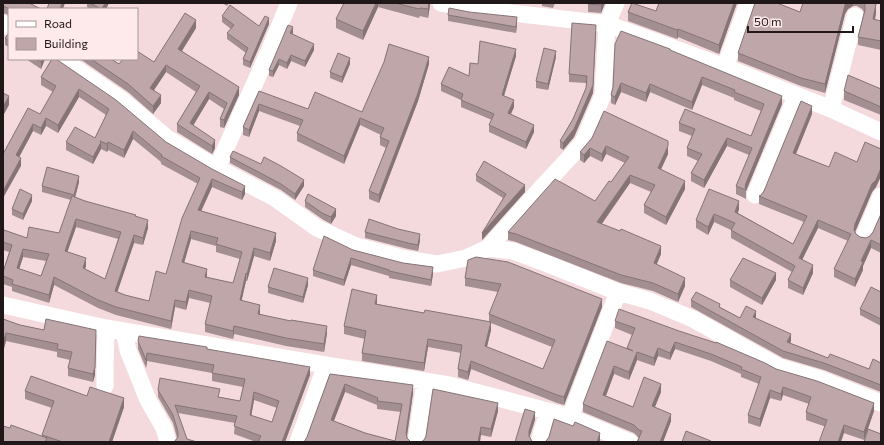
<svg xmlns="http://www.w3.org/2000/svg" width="884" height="445" viewBox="0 0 884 445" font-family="Commissioner,sans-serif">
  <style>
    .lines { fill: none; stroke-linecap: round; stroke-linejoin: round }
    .minor { stroke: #fff; stroke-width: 17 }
    .wall { fill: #a38f91; fill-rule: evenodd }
    .shaded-wall { fill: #857476 }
    .building { fill: #bea6a9; stroke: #857476; fill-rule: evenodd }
  </style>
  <rect width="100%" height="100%" fill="#f4dadd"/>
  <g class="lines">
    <!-- minor -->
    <path class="minor" d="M441 3 470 8 607 24 725 67 831 109 881 132
      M3 23 9 27
      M62 59 122 100 167 138 217 168 275 198 317 228 356 246 406 259 437 264 466 258 488 248 513 251 548 264 618 292 650 301 693 319 779 367 820 379 881 403
      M725 67 748 3
      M831 109 855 16
      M217 168 270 49 289 3
      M755 195 796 96
      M864 236 881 196
      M488 248 544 185 571 156 583 142 603 95 607 24 616 3
      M618 292 570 417 630 442
      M3 305 106 328 326 365
      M124 332 128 350 148 400 164 428 168 442
      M105 386V368L106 328
      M298 442 326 365 449 385 570 417
      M416 442 425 381
      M539 442 548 411"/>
  </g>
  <!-- wall -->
  <path class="wall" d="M3 3 41 9H9V15L3 13Z
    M87 3H109L106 9H89L87 7Z
    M222 3H229L227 6Z
    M344 3H430V5L428 18 420 16 419 18 378 7 363 40 336 28V19Z
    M542 3H555L553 8 542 6Z
    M588 3H605L601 13 588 12Z
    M659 3H737L719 54 678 37 677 39 628 21V12L656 11Z
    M803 3H874L876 13 875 20 881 21V50L858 45V37L864 12 862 9 857 6H853L848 9 845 14 825 93 801 86 738 61V53L779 4 800 12Z
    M448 15 517 24 516 33 448 21Z
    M222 16 259 26 269 24 250 68 243 65V59L246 53 227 39V33L231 29 222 22Z
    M196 28 182 51 239 95 224 128 220 127V119L224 109 209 99 193 125 215 148 212 154 177 132V124L196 92 166 72 154 90 161 103 153 114 128 92 80 59H111L119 64 154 62Z
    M9 33V47L5 45V38Z
    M293 33 292 34 314 50 305 67 291 61 287 69 279 65 273 77 269 76V70Z
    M596 33 593 93 574 137 563 150 560 148V141L573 119 586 88V83L569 82V74Z
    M670 51 782 104 746 191V199L736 194V186L749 155 727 146 704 188 691 181V173L698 161 687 156V148L692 136 679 131V123L751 136 761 111 734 100V98L702 85 692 110 650 92 646 102 621 92 615 105 611 103V95L613 87Z
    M516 56 504 96 514 107 511 114 534 132 526 149 489 132V125L492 120 461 107V100L441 91V84L469 76 478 64Z
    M556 57 548 90 536 88V81Z
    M26 59H45L41 69Z
    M52 59 166 142 245 194 242 200 212 187 201 211 276 241 270 261 254 256 247 281H246L241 301 260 313V314L327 333 324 352 286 346 234 334 233 339 205 332V324L210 303 189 298 186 310 175 307 171 329 116 315 98 308 54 285 49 303 12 291V287L3 284V272L9 252 3 250V234L27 238 59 233 71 200 42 192V186L79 182 75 198 85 201 136 217 148 228 143 245 134 243 117 292 125 295 149 301 166 274 198 184 161 164V162L133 139 124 158 108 150 107 152 101 149 93 164 66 150V142L95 138 106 115 79 97 58 133 46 126 41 135 33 131 19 157 21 166 3 154 40 114 53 92 41 85V77ZM76 227 118 239 105 279 85 269 86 266 67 252ZM191 239 216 246V252L240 259 233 283 207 277 184 262ZM23 257 46 261 41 276 19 269Z
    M350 64 342 83 330 78V72Z
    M429 64 418 101 379 203 369 199V191L386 148 380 145V137L381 135 360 125 344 164 297 141V133L300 126 259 111 249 137 243 135V127L259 91 308 109 362 112Z
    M881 89V115L844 100V91Z
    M812 114 796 154 829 167 857 162 881 149V176L876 187 872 192 855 232 856 234 860 237 866 238 870 236 873 232 881 214V253L871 248 863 266V270L855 287 834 277V269L848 241 818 228 802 260 813 273 803 295 788 288V280L792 272 731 238V230L714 222 708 235 696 228V220L709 189 739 209 738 213 793 244 804 222 759 204V196L761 195 764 191Z
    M592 138 668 154 661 169 685 189 666 225 644 213V205L651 192 630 183 602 224 661 254 656 265 685 286 678 302 653 291 621 283 516 242 508 240V232L595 201 611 182 625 163 606 154 602 162 590 156 584 163 580 160V152Z
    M230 157 304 186 295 200 281 190 230 163Z
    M476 175 525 192 482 240 503 198 476 181Z
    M32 201 23 220 12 215V209Z
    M305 201 336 216 331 224 322 219 305 207Z
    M365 232 420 240 418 251 408 249 365 238Z
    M353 250 433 274 431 286 389 278V276L351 265 344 286 313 276V270Z
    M468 260 602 307 564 405 557 403 471 369 468 380 458 377V369L461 353 428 347 424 371 362 361V353L365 339 344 334V326L377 303V304L424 313 489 322V314L498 292 465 286V278ZM491 323 552 347 543 369 487 347 491 330Z
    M730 280H776L762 305 730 287Z
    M308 285 303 303 268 293V287Z
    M881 292V326L860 315V309Z
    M691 300 720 307 740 318H756L791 341 790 343 828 358 869 369 881 363V392L824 370 783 358 691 307Z
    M3 319 20 325 44 330 46 319 95 375 93 382 68 376V368L70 360 57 357V352L6 341 3 352Z
    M615 321 776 369 874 411 864 440 806 420V412L809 404 783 395 781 401 770 398 760 427 748 423V415L759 384 741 377V374L711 361 675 349 670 360 658 356 654 366 637 360 629 380 614 374 606 396 633 407 661 392 655 407 671 421 663 442H637L639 438 634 433 583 412V404L627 349 632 335 615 328Z
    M138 341 207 349 310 375 285 442H256L234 434 235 423 178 413 187 439 177 438 173 423 158 397V390L220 397 240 401 243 387 212 381V373L147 361 146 368 138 349ZM254 400 277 408 272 422 251 416Z
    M330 374 413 393 407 437 410 442 307 437ZM345 392 377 405V409L401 412 395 441 365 433 334 421Z
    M25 391 87 396 124 407 112 442H3L10 428 42 436 52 408 25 399Z
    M498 411 491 437 481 435 421 442Z"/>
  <!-- shaded-wall -->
  <path class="shaded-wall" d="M62 3H65L63 9H60Z
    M105 3H109L106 9H102Z
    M376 3H378V7L363 40V31Z
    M429 3H430V5L428 18V9Z
    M602 3H605L601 13V5Z
    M734 3H737L719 54V45Z
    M846 3H853V6L848 9 845 14 825 93V84L845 5Z
    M876 4V13L873 28V19Z
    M517 17V24L516 33V27Z
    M269 18V24L250 68V62Z
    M196 20V28L178 57V49Z
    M596 25 593 93 574 137 563 150V143L593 85Z
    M293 27V33L290 39V33Z
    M678 29V37L677 39V30Z
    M314 44V50L305 67V61Z
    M516 49V56L502 102V95Z
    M556 51V57L548 90V84Z
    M291 55V61L287 69V63Z
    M429 57V64L418 101 379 203V195Z
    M350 58V64L342 83V77Z
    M42 59H45L41 69V62Z
    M279 59V65L273 77V71Z
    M166 65V72L150 96V88Z
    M702 77V85L692 110V102Z
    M621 83V92L615 105V97Z
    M650 84V92L646 102V93Z
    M239 87V95L224 128V120Z
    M79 89V97L58 133V125Z
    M209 92V99L190 131V123Z
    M161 95V103L153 114V106Z
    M9 96V105L3 116V107Z
    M782 96V104L746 191 745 190 746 183Z
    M514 100V107L508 120V113Z
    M259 104V111L249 137V130Z
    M812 106V114L793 161V153Z
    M46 118V126L41 135V128Z
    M360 118V125L344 164V156Z
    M33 124V131L16 163V155Z
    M534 125V132L526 149V142Z
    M133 131V139L124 158V150Z
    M727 138V146L704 188V180Z
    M215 140V148L212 154V146Z
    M101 142V149L93 164V157Z
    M108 142V150L107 152V144Z
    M606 146V154L602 162V154Z
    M668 146V154L658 176V168Z
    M590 148V156L584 163V155Z
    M21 158V166L3 198V191Z
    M881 168V176L876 187 872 192 855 232 854 230 855 224 872 184Z
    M630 175V183L597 230V222Z
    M79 176V182L74 201V195Z
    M212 179V187L198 218V210Z
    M304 180V186L295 200V194Z
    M685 181V189L666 225V217Z
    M525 185V192L482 240V233Z
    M245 186V194L242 200V192Z
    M32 195V201L23 220V214Z
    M739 201V209L735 220V212Z
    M336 209V216L331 224V217Z
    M714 214V222L708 235V227Z
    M76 219V227L65 259V251Z
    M148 220V228L143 245V238Z
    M818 220V228L799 266V258Z
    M191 231V239L182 270V262Z
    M276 233V241L270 261V253Z
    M420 234V240L418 251V245Z
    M134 235V243L115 299V291Z
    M871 240V248L863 266V270L855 287V279L861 261Z
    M661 246V254L654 271V263Z
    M254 248V256L247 281V274Z
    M23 249V257L17 276V268Z
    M86 258V266L83 275V268Z
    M351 258V265L344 286V280Z
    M813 265V273L803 295V288Z
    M433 267V274L431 286V280Z
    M207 269V277H205Z
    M246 273V281L240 308V300Z
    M776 273V280L762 305V298Z
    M54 277V285L49 303V295Z
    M308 278V285L303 303V297Z
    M685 278V286L678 302V294Z
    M189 290V298L186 310V302Z
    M377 295V303L375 311V304Z
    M602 299V307L564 405V397Z
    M175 300V307L171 329V321Z
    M260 305V313L258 322V314Z
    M756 311V318L753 324V317Z
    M491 322V330L485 354V346Z
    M234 326V334L233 339V331Z
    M327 326V333L324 352V344Z
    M96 330 95 375 93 382V374Z
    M6 333V341L3 352V343Z
    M791 334V341L787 350V342Z
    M428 339V347L424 371V363Z
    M675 342V349L670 360V353Z
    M658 348V356L654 366V358Z
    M637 352V360L629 380V372Z
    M147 353V361L146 368V360Z
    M471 361V369L468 380V372Z
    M614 366V374L603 403V395Z
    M310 367V375L285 442H282Z
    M345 384V392L331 428V420Z
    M661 384V392L652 414V406Z
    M413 385V393L406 441V433Z
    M783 387V395L781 401V394Z
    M770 390V398L760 427V419Z
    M254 392V400L250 423V415Z
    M124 398V407L112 442H109Z
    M498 403V411L491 437V429Z
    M874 403V411L864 440V432Z
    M535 412V420L529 439V431Z
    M671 414V421L663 442H660Z
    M844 425V433L841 442H838Z
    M481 427V435L480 442H478Z
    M600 433V442H597Z"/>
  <!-- building -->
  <path class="building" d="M3 3H29L41 9H10L3 6Z
    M49 3H62L60 9H47Z
    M90 3H105L102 9H101Z
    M344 3H376L363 31 336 19Z
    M395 3H429L428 9 420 8 419 9Z
    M588 3H602L601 5 588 4Z
    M632 3 656 11 659 3H734L719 45 678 29 677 30 628 12Z
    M755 3H777L800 12 803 3H846L845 5 825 84 801 78 738 53Z
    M864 3H872L876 4 873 19 881 21V41L858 37 865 10V5Z
    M230 5 259 26 265 16 269 18 250 62 243 59 248 48 227 33 234 25 222 16Z
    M449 8 469 12 517 17 516 27 448 15Z
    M185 13 196 20 178 49 239 87 224 120 220 119 227 103 209 92 190 123 215 140 212 146 177 124 200 86 166 65 150 88 161 95 153 106 128 84 91 59H111L119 64 123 59H137V51L154 62Z
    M572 23 596 25 593 85 574 129 563 143 560 141 573 119 586 88 587 76 569 74Z
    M288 25 293 27 290 33 314 44 305 61 291 55 287 63 279 59 273 71 269 70Z
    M621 31 670 49V50L782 96 746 183 745 188 746 190 736 186 752 148 727 138 704 180 691 173 702 154 687 148 695 129 679 123 685 109 751 136 764 104 734 92 735 90 702 77 692 102 650 84 646 93 621 83 615 97 611 95 613 87 615 44Z
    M9 33V41L5 38Z
    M480 41 516 49 502 95 514 100 508 113 534 125 526 142 489 125 494 114 461 100 463 94 441 84 449 67 469 76 470 63 478 64Z
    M389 44 429 57 418 93 379 195 369 191 389 141 380 137 384 128 360 118 344 156 297 133 303 120 259 104 249 130 243 127 259 91 308 109 315 92 362 112 384 62Z
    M544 48 556 51 548 84 536 81Z
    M338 53 350 58 342 77 330 72Z
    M36 59H42L41 62Z
    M52 59H56L116 100 166 142 212 169 245 186 242 192 212 179 198 210 276 233 270 253 254 248 247 274 246 273 240 300 260 305 258 314 291 321V320L327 326 324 344 286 338 234 326 233 331 205 324 212 296 189 290 186 302 175 300 171 321 116 307 98 300 54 277 49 295 12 284 13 280 3 276V272L12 245 3 242V234L4 230 27 238 29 227 59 233 72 196 85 201 136 215 135 216 148 220 143 238 134 235 115 291 125 295 149 301 156 271 166 274 182 218 200 178 161 156 162 155 133 131 124 150 108 142 107 144 100 141 101 142 93 157 66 142 75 127 95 138 109 109 79 89 58 125 46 118 41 128 33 124 16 155 21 158 3 191V154L28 108 40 114 56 86 41 77ZM76 219 121 232 105 279 83 268 86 258 65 251ZM191 231 218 238 216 244 242 252 233 283 205 277 207 269 182 262ZM23 249 49 254 41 276 17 268Z
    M848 75 881 89V107L844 91Z
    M3 93 9 96 3 107Z
    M801 101 812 106 793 153 829 167 835 152 857 162 865 142 881 149V168L876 180 872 184 855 224 854 230 856 234 860 237 866 238 870 236 873 232 881 214V245L871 240 861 261 863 262 855 279 834 269 851 234 818 220 799 258 813 265 803 288 788 280 795 266 731 230 735 223 714 214 708 227 696 220 709 189 739 201 735 212 793 244 807 216 759 196 761 195 764 191Z
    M604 111 668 141V146L658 168 685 181 666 217 644 205 655 185 630 175 597 222 620 231 621 229 661 246 654 263 685 278 678 294 653 283 621 275 516 234 508 232 555 179 595 201 609 181 611 182 629 157 606 146 602 154 590 148 584 155 580 152 592 138Z
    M233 151 261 164 264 157 281 166 304 180 295 194 281 184 230 157Z
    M484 161 525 185 482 233 506 194 476 175Z
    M47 167 79 176 74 195 42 186Z
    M20 189 32 195 23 214 12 209Z
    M308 194 336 209 331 217 322 213 305 201Z
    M369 219 398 229 420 234 418 245 408 243 365 232Z
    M324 236 353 250 403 263 433 267 431 280 389 271V270L351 258 344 280 313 270Z
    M476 257 508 262 602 299 564 397 557 395 471 361 468 372 458 369 462 345 428 339 424 363 362 353 366 331 344 326 352 289 377 295 375 304 424 313 425 310 491 322 485 346 543 369 555 340 489 314 501 284 465 278 468 260Z
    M743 258 776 273 762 298 730 280Z
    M274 268 308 278 303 297 268 287Z
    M871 287 881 292V319L860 309Z
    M696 292 720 304 719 307 740 318 746 306 756 311 753 317 791 334 787 342 828 358 830 354 869 369 873 359 881 363V385L824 363 783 351 691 300Z
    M619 309 679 331 716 343V342L765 363 776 369 817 381 874 403 864 432 844 425 838 442H819L827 420 806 412 811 397 783 387 781 394 770 390 760 419 748 415 761 377 741 369 742 367 711 354 675 342 670 353 658 348 654 358 637 352 629 372 614 366 603 395 633 407 644 377 661 384 652 406 671 414 660 442H637L642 431 639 430 634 425 583 404 607 341 633 351 627 348 635 328 615 321Z
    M3 319 20 325 44 330 46 319 96 330 95 367 93 374 68 368 72 352 57 349 58 344 6 333 3 343Z
    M139 336 207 347V349L310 367 282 442H258L261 436 234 426 237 416 175 405 187 439 197 442H174L178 437V432L173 415 158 390 160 378 220 389 218 397 240 401 245 379 212 373 214 365 147 353 146 360 138 341ZM254 392 279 401 272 422 250 415Z
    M330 374 413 385 406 433 407 438 411 442H304L307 437ZM345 384 378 398 377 401 402 404 395 441 365 433 331 420Z
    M31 376 87 396 90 387 124 398 109 442H63L42 435 54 401 25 391Z
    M433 389 498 403 491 429 481 427 478 442H421L424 440 426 436Z
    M525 409 535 412 529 431V436L532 441 533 442H515Z
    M554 419 573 426 575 422 600 433 597 442H545L546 441 549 437Z
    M11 425 47 438 45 442H3V426L10 428Z
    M868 429 881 434V442H864Z
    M686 431 711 441 710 442H682Z"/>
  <!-- border -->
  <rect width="884" height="445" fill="none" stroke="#201718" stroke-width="8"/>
  <!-- legend -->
  <rect x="8" y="8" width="130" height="52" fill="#fee9eb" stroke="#a59597"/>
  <rect x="16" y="21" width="20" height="6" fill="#ffffff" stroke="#a59597"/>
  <text x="44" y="28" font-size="12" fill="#201718">Road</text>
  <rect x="16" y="38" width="20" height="12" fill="#bea6a9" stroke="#a59597"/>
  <text x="44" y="48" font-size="12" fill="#201718">Building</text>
  <!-- scale -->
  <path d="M748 26v6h105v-6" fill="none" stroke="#201718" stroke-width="2"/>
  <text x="754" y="26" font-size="12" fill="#201718" stroke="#fee9eb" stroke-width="3" paint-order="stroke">50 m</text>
</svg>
